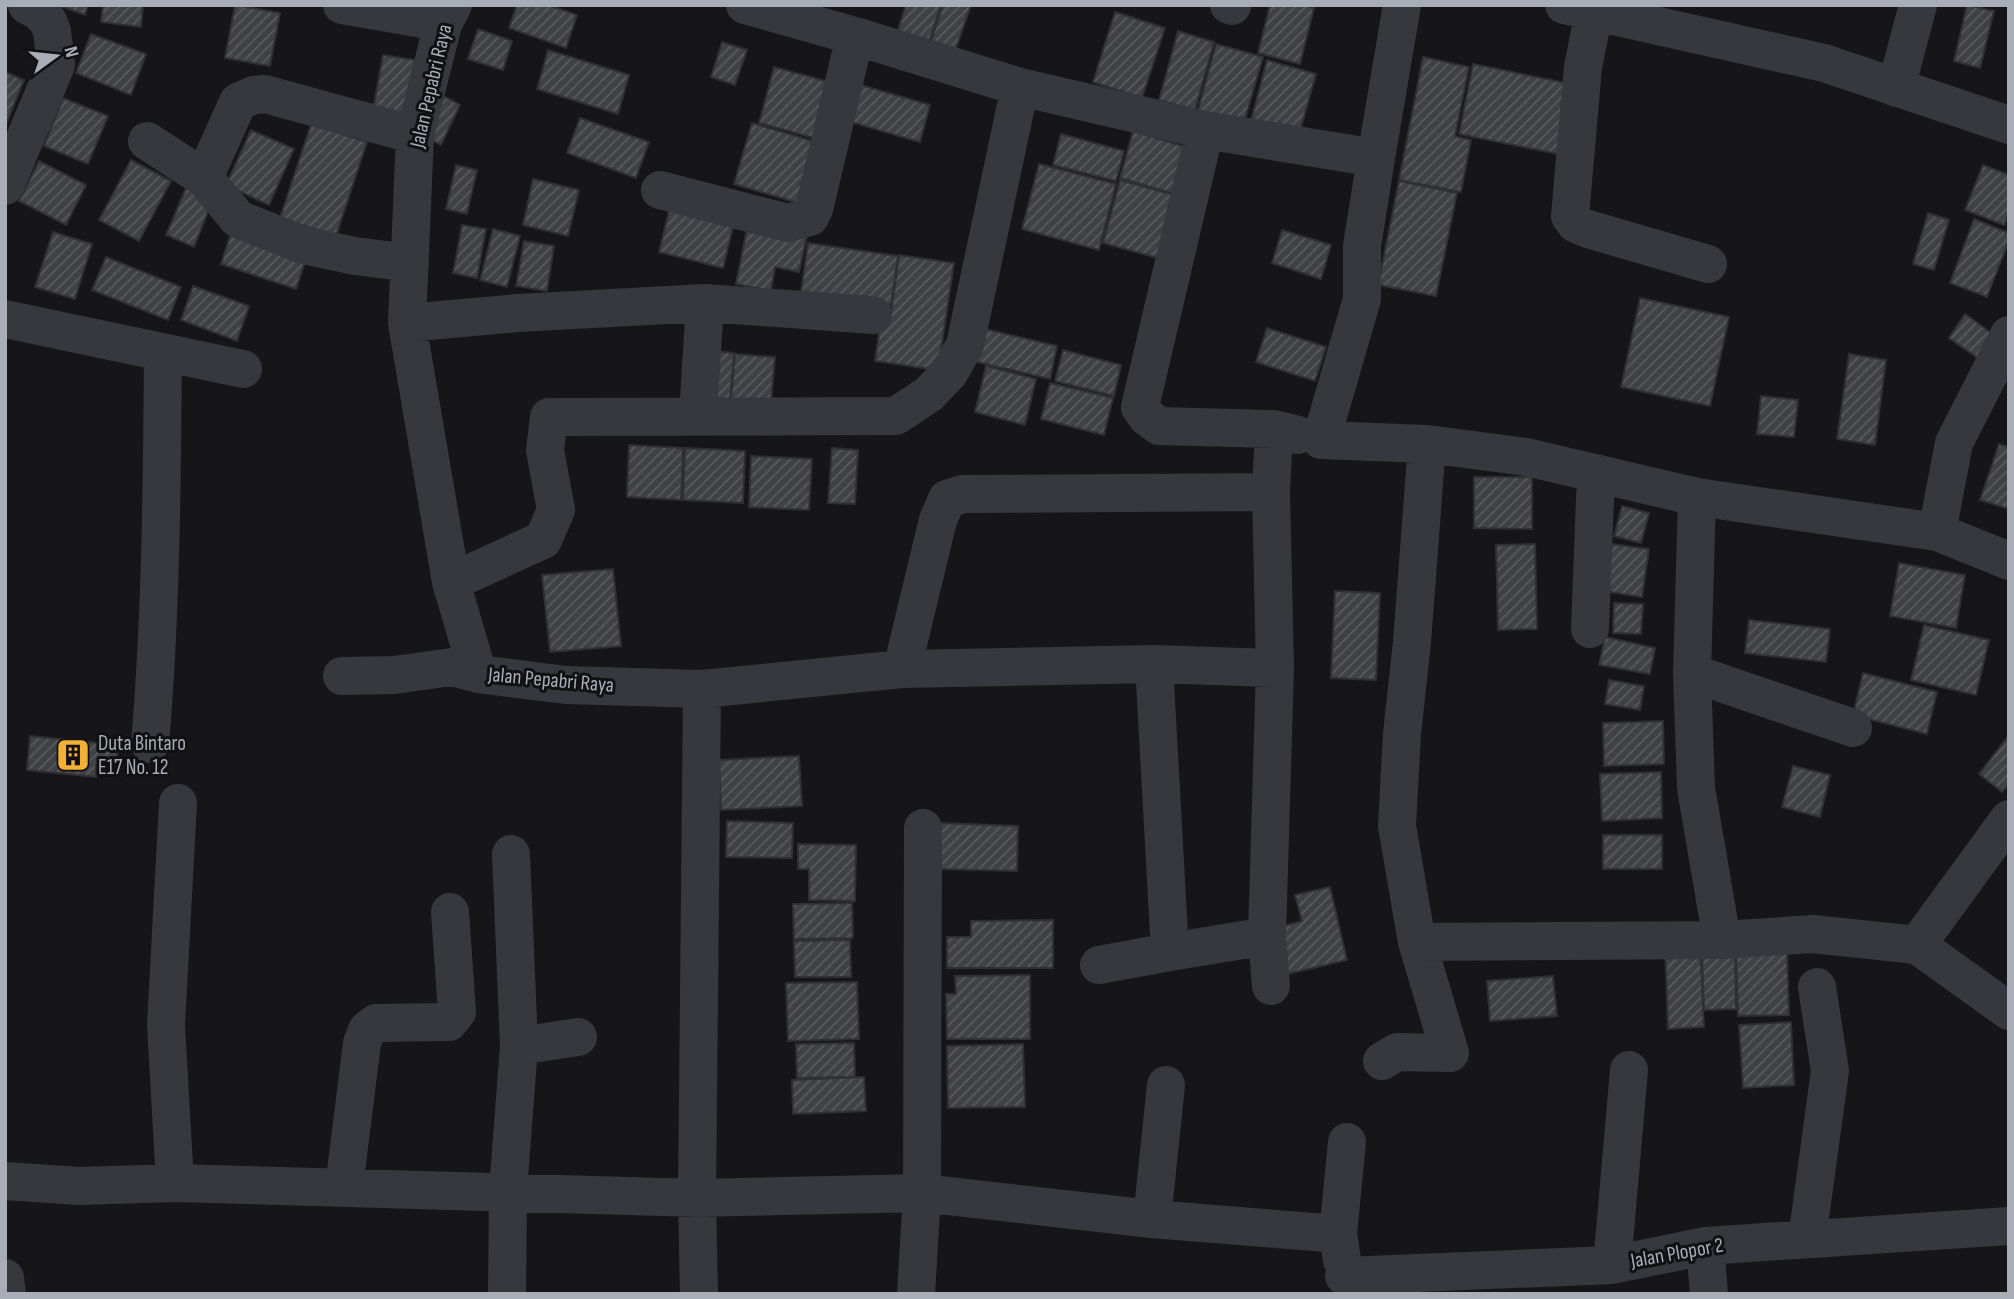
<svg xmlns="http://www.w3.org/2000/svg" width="2014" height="1299" viewBox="0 0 2014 1299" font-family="'Sofia Sans Condensed',sans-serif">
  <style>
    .building { fill: url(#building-hatch); stroke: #303034; stroke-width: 2 }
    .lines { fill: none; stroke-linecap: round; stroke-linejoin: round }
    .minor { stroke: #37383d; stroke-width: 38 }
    .labels { text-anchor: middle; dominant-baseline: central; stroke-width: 6; stroke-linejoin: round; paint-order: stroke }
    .street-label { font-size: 21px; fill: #a8adb8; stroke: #111113 }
    .poi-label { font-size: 21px; fill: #a8adb8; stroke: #111113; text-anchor: start }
  </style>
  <defs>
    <pattern id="building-hatch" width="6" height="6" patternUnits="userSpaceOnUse" patternTransform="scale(1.75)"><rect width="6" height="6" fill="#404145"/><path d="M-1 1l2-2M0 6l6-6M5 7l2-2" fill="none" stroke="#595a5e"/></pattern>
  </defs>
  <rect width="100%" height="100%" fill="#161618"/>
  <!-- building -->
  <path class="building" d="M58 5H88L85 15Z
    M103 5H143L141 27 101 22Z
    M235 5 280 13 270 66 225 58Z
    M517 5H548L577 15 566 48 509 28Z
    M906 5H941L926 52 894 42Z
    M943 5H971L952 60 927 52Z
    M1270 5H1305L1314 8 1300 64 1258 53Z
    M1967 5 1994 11 1980 68 1954 61Z
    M1115 12 1165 28 1142 98 1093 82Z
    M478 29 512 41 503 70 468 59Z
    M1178 31 1214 42 1195 110 1159 100Z
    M91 34 146 54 131 95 76 73Z
    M722 42 747 50 735 85 711 77Z
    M1216 44 1263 57 1242 130 1196 117Z
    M548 50 629 75 618 114 537 89Z
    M383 55 415 60 405 122 372 116Z
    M1423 57 1469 67 1455 136 1471 140 1461 192 1399 180Z
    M1267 60 1316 74 1297 142 1249 128Z
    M1473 64 1576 85 1563 155 1459 134Z
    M774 67 833 83 818 139 759 123Z
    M5 72 24 80 7 122 5 121Z
    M861 85 930 105 920 142 851 122Z
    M442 95 460 105 441 145 421 135Z
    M63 98 108 116 88 164 44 146Z
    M580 118 649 142 636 178 567 153Z
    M752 123 816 142 798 203 734 184Z
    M311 124 367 142 336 236 280 218Z
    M251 130 294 149 269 205 226 185Z
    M1133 131 1196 150 1182 196 1120 178Z
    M1061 134 1124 151 1116 181 1053 165Z
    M131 160 171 181 139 241 99 220Z
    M39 161 86 185 66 225 19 201Z
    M1039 164 1116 184 1099 250 1022 229Z
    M456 165 477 170 467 214 446 209Z
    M1983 165 2009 175V214L2004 225 1965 210Z
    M533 179 579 190 568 236 523 225Z
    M1120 180 1181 197 1165 260 1103 243Z
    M1399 181 1457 193 1436 296 1378 285Z
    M186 188 213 199 194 247 166 235Z
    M670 207 734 223 723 268 659 252Z
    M1928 213 1949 220 1934 270 1913 264Z
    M1974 219 2009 233V240L1987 297 1950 283Z
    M748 223 807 235 799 272 775 267 771 291 736 284Z
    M462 225 486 229 477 278 453 273Z
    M493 229 520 236 507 287 480 280Z
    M1282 230 1331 245 1321 279 1272 263Z
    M53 232 92 244 75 299 35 287Z
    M231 233 306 259 296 289 221 264Z
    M524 241 554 246 547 291 516 286Z
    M808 243 898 256 891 305 801 292Z
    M899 255 954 263 938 370 875 361 882 312 891 313Z
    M106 257 181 287 168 320 92 290Z
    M193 286 249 306 237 341 181 320Z
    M1640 298 1729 317 1710 406 1621 387Z
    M1965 314 1994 335 1978 358 1949 338Z
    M1267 328 1326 347 1315 381 1256 362Z
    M985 329 1057 346 1050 379 977 362Z
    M705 350 734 353 729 412 699 409Z
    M1063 350 1121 365 1114 396 1055 381Z
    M735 354 775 357 770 414 730 410Z
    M1849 354 1886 360 1875 445 1837 439Z
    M986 366 1036 379 1025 425 975 412Z
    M1050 383 1113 398 1104 435 1041 419Z
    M1761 396 1798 400 1794 437 1757 434Z
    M1999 444 2009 447V509L1980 500Z
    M629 445 683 448 681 500 627 497Z
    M685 448 745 451 743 503 683 500Z
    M832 448 858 450 855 504 828 503Z
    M751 456 812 459 809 510 749 507Z
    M1474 477H1532V529L1474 528Z
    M1622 506 1649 513 1641 543 1614 536Z
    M1535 544 1537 629 1498 630 1496 545Z
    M1612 544 1649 549 1642 597 1604 591Z
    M1899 563 1965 575 1956 628 1890 616Z
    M613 569 621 646 550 652 542 575Z
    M1335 591 1380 593 1376 680 1331 678Z
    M1614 603 1643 604 1641 634 1613 633Z
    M1749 620 1830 629 1826 662 1745 653Z
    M1924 625 1989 640 1976 695 1911 680Z
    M1605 637 1655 648 1650 674 1599 665Z
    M1863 673 1937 692 1927 734 1853 715Z
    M1609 680 1644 686 1640 710 1605 704Z
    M1663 721 1664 764 1604 766 1603 723Z
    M2009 735V784L2002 792 1979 774Z
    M30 736 118 745 116 766 96 765V777L27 770Z
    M799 756 802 806 721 810 719 760Z
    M1793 766 1830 775 1820 817 1782 807Z
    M1661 772 1662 818 1602 821 1600 774Z
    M727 821 793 823 792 858 726 857Z
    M939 823 1018 826 1017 871 938 869Z
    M1603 835H1662V869H1603Z
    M798 844 856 845 855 901 809 900V869H798Z
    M1330 887 1347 960 1287 974 1276 928 1302 921 1295 895Z
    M852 903 853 938 794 939 793 904Z
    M1053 920V968H947V937H971V921Z
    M850 940 851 977H795L794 941Z
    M1700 943 1704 1027 1668 1029 1665 945Z
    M1787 948 1789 1015 1738 1016 1736 949Z
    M1702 951H1735L1736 1009 1704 1010Z
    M1030 975V1039H947L946 994H956L955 976Z
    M1553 976 1557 1016 1490 1021 1487 981Z
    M857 982 859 1039 788 1041 786 983Z
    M1791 1022 1794 1085 1743 1088 1739 1025Z
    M854 1043 855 1077 797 1078 796 1044Z
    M1023 1044 1025 1107 948 1108 947 1046Z
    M864 1077 866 1111 793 1114 792 1080Z"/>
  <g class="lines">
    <!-- minor -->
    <path class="minor" d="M342 5 434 21 443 24
      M453 5 443 24 415 135 407 323 451 582 478 674 566 685 702 689 697 1198 699 1294
      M745 5 855 36 1020 87 1205 130 1376 158 1362 246V299L1321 440 1427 444 1526 457 1697 497 1937 532 2009 561
      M1229 5 1232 6
      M1564 5 1824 63 2009 125
      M1594 12 1583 67 1570 216 1576 224 1588 229 1708 264
      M1896 88 1918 5
      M1205 130 1140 407 1147 417 1159 426 1274 429 1298 435
      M147 141 204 178 238 219 303 245 355 256 410 263
      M1376 158 1402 5
      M204 178 238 102 254 95 265 94 415 135
      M5 186 56 65 52 31 48 21 38 11 27 5
      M660 190 788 223 810 217 814 209 855 36
      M5 319 243 369
      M407 323 518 313 705 303 873 315
      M698 415 705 303
      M1697 497 1692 673 1696 788 1722 940
      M1937 532 1954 443 2009 335
      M451 582 543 540 556 510 545 450 549 417 896 416 929 394 949 373 965 345 1020 87
      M1590 629 1596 473
      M1154 664 1170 952 1267 936 1275 668
      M902 669 938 520 947 499 963 494 1271 492
      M1692 673 1853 728
      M342 676 394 675 452 667 478 674
      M702 689 902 669 1154 664 1275 668 1271 492 1274 429
      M150 744C161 614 162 483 163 352
      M1267 936 1271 986
      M1417 942 1722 940 1813 934 1917 945 2009 1011
      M1917 945 2009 819
      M1099 965 1170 952
      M519 1046 578 1037
      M1382 1061 1397 1052 1450 1053 1417 942 1397 826 1402 734 1412 642 1427 444
      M5 1181 79 1186 175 1183 697 1198 922 1193 1152 1219 1338 1234
      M175 1183 166 1025 178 803
      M344 1187 362 1043 367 1030 376 1023 449 1022 457 1012 450 912
      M1152 1219 1166 1085
      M1807 1239 1830 1071 1817 987
      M1705 1246 1709 1294
      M1342 1260 1338 1234 1347 1142
      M1612 1265 1629 1070
      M1344 1276 1612 1265 1705 1246 2009 1226
      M5 1278 7 1294
      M507 1294 508 1191 519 1046 511 854
      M916 1294 922 1193 923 828"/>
  </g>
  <!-- icons -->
  <defs>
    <symbol id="building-square" viewBox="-11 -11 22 22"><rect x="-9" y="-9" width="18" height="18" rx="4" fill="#f2b134" stroke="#111113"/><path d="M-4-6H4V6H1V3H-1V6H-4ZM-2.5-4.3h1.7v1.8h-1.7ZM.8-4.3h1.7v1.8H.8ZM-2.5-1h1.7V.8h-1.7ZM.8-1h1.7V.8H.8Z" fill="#111"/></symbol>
  </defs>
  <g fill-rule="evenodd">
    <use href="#building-square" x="54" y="736" width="38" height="38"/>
  </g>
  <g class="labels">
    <!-- street labels -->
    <g class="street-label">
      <text transform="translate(431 86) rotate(-77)">Jalan Pepabri Raya</text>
      <text transform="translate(551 680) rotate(5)">Jalan Pepabri Raya</text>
      <text transform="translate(1677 1253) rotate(-10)">Jalan Plopor 2</text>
    </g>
    <!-- poi labels -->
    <g class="poi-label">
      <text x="98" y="743">Duta Bintaro<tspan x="98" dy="24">E17 No. 12</tspan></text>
    </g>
  </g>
  <!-- border -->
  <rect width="2014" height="1299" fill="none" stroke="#a8adb8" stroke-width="14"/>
  <!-- north arrow -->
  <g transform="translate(56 56) rotate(75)" stroke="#111113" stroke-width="5" paint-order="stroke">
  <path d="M0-5L12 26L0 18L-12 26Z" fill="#a8adb8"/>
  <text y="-10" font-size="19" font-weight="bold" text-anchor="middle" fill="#a8adb8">N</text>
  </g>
</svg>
